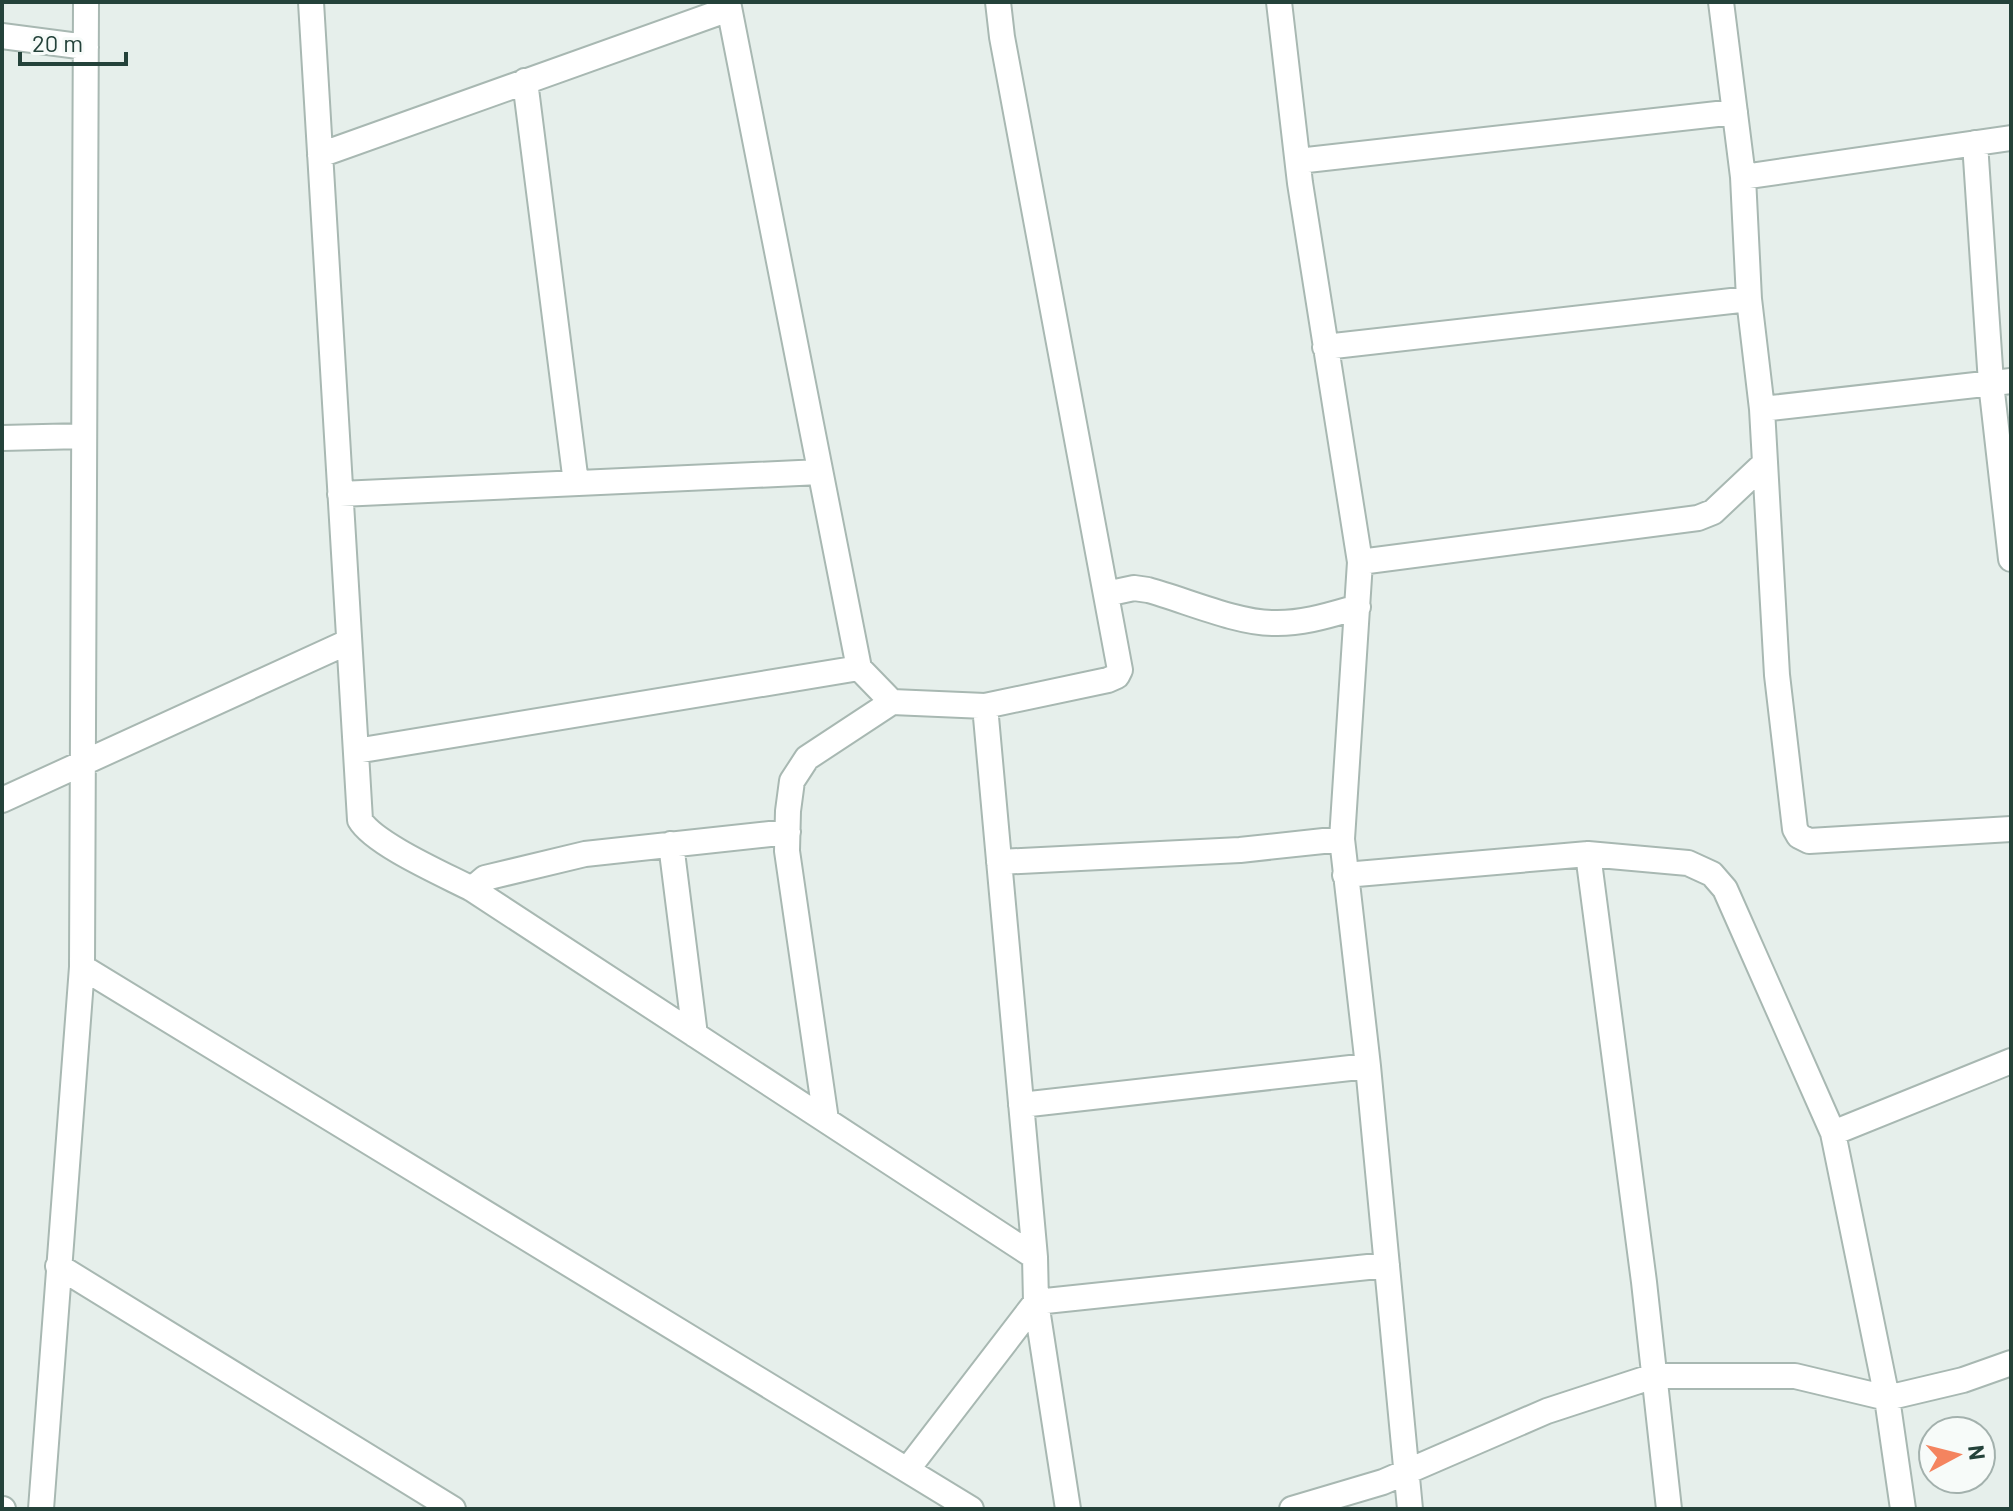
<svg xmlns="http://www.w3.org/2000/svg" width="2013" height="1511" viewBox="0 0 2013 1511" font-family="Barlow,sans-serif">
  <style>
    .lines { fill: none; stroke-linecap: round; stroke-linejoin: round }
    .minor-casing { stroke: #a8b8b2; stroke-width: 28 }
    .minor { stroke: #fff; stroke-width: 24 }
  </style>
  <rect width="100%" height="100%" fill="#e6efeb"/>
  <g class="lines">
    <defs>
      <path id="minor" d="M311 2 360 820C374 844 445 875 472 889L1035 1257
        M728 2 859 668 892 702
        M1279 2 1300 183 1360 562 1342 839 1368 1066 1410 1509
        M1721 2 1743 177 1749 299 1762 409 1777 675 1795 829 1799 836 1809 841 2011 829
        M2 36 86 47
        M525 81 576 483
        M1975 143 1991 383 2011 559
        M320 155 729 9
        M1298 161 1735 112
        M1743 177 2011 138
        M1325 347 1749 299
        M1762 409 2011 381
        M2 438 84 436
        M340 494 820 472
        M1360 562 1698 518 1713 512 1765 463
        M1106 594 1134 588 1148 590C1185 600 1237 623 1273 623 1303 624 1330 615 1358 607
        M985 706 1035 1257 1036 1302 1068 1509
        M356 751 859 668
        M2 800 348 642
        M671 844 695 1035
        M1588 854 1644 1282 1669 1509
        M999 862 1240 850 1342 839
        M1345 875 1588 854 1688 863 1712 874 1725 889 1833 1133 1887 1398 1903 1509
        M472 889 485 878 585 854 788 832
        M82 967 971 1509
        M1021 1105 1368 1066
        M826 1120 787 851 788 811 792 781 807 758 892 702 985 706 1108 680 1117 676 1120 670 1002 37 998 2
        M1833 1133 2011 1061
        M58 1266 453 1509
        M907 1470 1036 1302 1387 1265
        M2 1509H3
        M41 1509 82 967 86 2
        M1292 1509 1383 1482 1547 1411 1654 1376H1795L1887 1398 1963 1380 2011 1363"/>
    </defs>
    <!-- minor casing -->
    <use href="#minor" class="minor-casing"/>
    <!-- minor -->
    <use href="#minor" class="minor"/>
  </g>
  <!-- border -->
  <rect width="2013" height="1511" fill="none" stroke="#24423a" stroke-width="8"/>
  <!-- north arrow -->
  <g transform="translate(1957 1455) rotate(83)"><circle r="38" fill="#f7fbf9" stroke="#a3b1ad" stroke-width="2"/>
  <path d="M0-6L14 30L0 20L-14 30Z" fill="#f4845f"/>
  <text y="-12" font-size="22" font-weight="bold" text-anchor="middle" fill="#24423a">N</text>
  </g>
  <!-- scale -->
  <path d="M20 52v12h106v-12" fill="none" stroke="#24423a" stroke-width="4"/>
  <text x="32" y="52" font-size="24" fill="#24423a" stroke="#f7fbf9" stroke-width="6" paint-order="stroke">20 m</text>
</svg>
